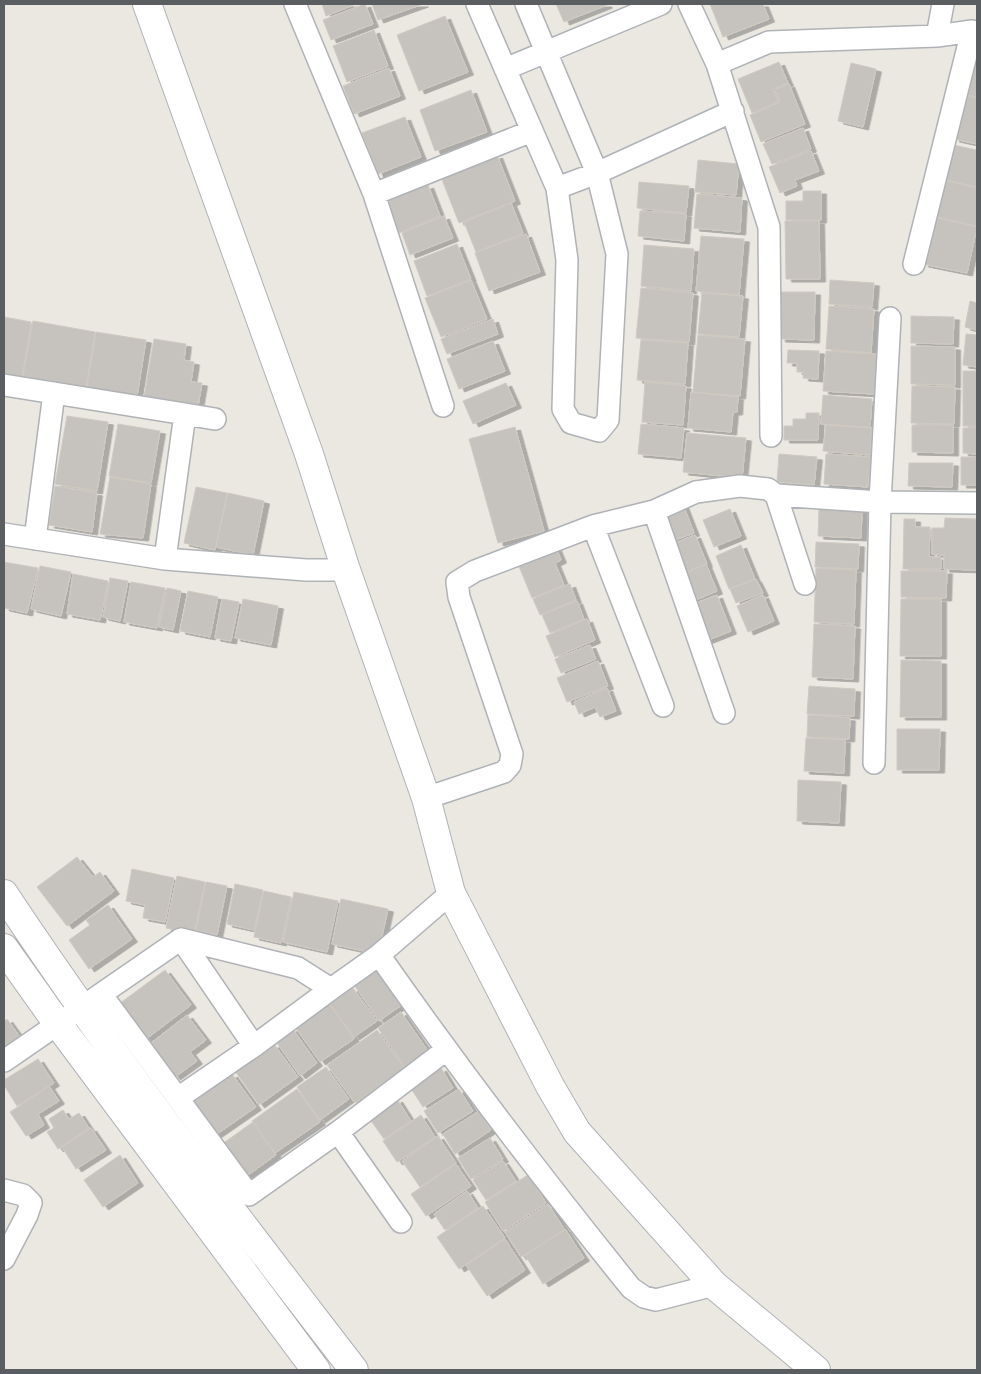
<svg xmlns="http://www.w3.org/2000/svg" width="981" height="1374" viewBox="0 0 981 1374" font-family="'Exo 2',sans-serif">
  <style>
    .building { fill: #c6c3be; stroke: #cfc9c1; filter: url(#shadow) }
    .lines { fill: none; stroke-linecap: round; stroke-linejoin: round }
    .minor-casing { stroke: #afb2b6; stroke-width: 24 }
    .tertiary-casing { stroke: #afb2b6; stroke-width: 30 }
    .minor { stroke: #fff; stroke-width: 21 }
    .tertiary { stroke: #fff; stroke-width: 28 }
  </style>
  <defs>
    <filter id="shadow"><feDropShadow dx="5.5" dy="3" stdDeviation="0" flood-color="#0004"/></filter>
  </defs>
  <rect width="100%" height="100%" fill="#ebe8e2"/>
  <!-- building -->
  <path class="building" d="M322 4H356L326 16Z
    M365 4 373 24 331 40 323 20Z
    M372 4H423L378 20Z
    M556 4H606L607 5 564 22Z
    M710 4H763L769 19 723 37Z
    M445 16 468 72 419 91 397 35Z
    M374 30 388 66 347 82 333 46Z
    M977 54V97L965 95Z
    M779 62 788 83 773 89 778 102 752 113 738 79Z
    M851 63 876 69 863 127 838 121Z
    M389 68 400 96 354 114 343 86Z
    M789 84 805 124 761 142 750 115 780 102 775 90Z
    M471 90 487 132 435 151 420 110Z
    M964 95 977 98V144L954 139Z
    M405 117 421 157 378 174 362 133Z
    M803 128 811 149 772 164 763 144Z
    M949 144 977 150V187L941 179Z
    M811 151 819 171 795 180 797 186 780 193 769 167Z
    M497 155 515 201 459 223 441 177Z
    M698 160 739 164 736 195 695 192Z
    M943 180 977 188V218L976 226 934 216Z
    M639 182 689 186 686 213 637 208Z
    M428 185 440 216 399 233 386 201Z
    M803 191H821V220H786V201H803Z
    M697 194 742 198 740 232 694 228Z
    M511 203 523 233 476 252 464 222Z
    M640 211 686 214 684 241 638 236Z
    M444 216 453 238 410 255 402 233Z
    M934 217 977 227 967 273 923 264Z
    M785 221H819L820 279H786Z
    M526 234 540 272 489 291 475 253Z
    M701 236 744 239 739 295 696 291Z
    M457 244 471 279 427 296 414 261Z
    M644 245 694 249 691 291 641 286Z
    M471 280 487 319 441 337 425 298Z
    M830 280 874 283 872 307 829 304Z
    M641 288 693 293 689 342 636 338Z
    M780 292H815L814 340 780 339Z
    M702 293 743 296 739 337 698 334Z
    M970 301 977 303V330L965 327Z
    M829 306 874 309 871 353 826 349Z
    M911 316 954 317 953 344 911 343Z
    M4 317 31 322 22 378 4 375Z
    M493 319 498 334 447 354 441 339Z
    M33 321 95 332 86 387 23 376Z
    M96 332 146 340 137 396 87 387Z
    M966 334 977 335V367L963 365Z
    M698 335 745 339 740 396 693 392Z
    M154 339 186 344 184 360 194 362 191 382 202 383 198 406 144 397Z
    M641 340 688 343 685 384 637 380Z
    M493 341 505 371 459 389 447 359Z
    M911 346 955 347V385L911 384Z
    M788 350 819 351 818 379 803 378 804 372H797V363H787Z
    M826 351 877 354 874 394 823 391Z
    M963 371H977V426H963Z
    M645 382 686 386 683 425 642 422Z
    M506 383 516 405 473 424 463 401Z
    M912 386 955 387 954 424 911 423Z
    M691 392 738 397 737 412H733L731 432 688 428Z
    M823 395 872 399 870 427 821 424Z
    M806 413H819L818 440H784V426H793V419H806Z
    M67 416 108 422 97 491 55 484Z
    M118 424 160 431 151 483 109 476Z
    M641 424 684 428 681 458 638 454Z
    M826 425 872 428 870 455 823 451Z
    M912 425H953V453L912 452Z
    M515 427 544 531 498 543 469 439Z
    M963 428H977V454L963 453Z
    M687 433 746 438 742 478 683 472Z
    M779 454 817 457 814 485 777 482Z
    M826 454 871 457 868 487 824 484Z
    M961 457H977V485H961Z
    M909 463H953L952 487 908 486Z
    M110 477 151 484 143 538 100 534Z
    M55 486 97 493 92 532 49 525Z
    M196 487 227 493 215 550 184 543Z
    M228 493 264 501 253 555 216 547Z
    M682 502 694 533 670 542 658 512Z
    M819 507 862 510 861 538 818 536Z
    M730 509 741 536 714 547 703 520Z
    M945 518 977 519V570L944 569V555L932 554V528H944Z
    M904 519H915V527H930L929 557H941V569H903Z
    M695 535 707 564 680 575 668 546Z
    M816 542 859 544 858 569 815 567Z
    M554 543 561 560 555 563 564 585 532 598 516 559Z
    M741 545 755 579 729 589 716 556Z
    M4 562 38 568 27 613 4 608Z
    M706 564 717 591 689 603 678 576Z
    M40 566 71 572 61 616 31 609Z
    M816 568 856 570 854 624 814 622Z
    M901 571H947L946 598 901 597Z
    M73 574 108 581 100 620 67 614Z
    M110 578 128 581 120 621 103 617Z
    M756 579 763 593 736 603 730 589Z
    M131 582 165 588 157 628 124 622Z
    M570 584 576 600 540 615 533 599Z
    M167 588 181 591 173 630 159 627Z
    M188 591 218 597 210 637 180 631Z
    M717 595 731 631 703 642 688 606Z
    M763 595 774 621 748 632 737 606Z
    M222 599 239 602 231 641 215 638Z
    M243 599 278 606 271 645 235 638Z
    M901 599H941V656H900Z
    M577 601 584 619 550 633 542 615Z
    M587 619 595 640 555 657 546 636Z
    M814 624 855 626 853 679 812 677Z
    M590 645 596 659 561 673 555 659Z
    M901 660 941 661V717H900Z
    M598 661 608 686 567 702 557 678Z
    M809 686 855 689 854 716 807 714Z
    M607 688 616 711 600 717 595 707 579 714 574 702Z
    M808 715 850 718 849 739 807 737Z
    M897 729H940L939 770H897Z
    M806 738 845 740 844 773 804 771Z
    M798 780 841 782 839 823 797 821Z
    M77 857 93 877 100 872 114 891 67 926 37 887Z
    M132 869 174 878 165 922 143 918 145 905 126 901Z
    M177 876 205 882 194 934 166 928Z
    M206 882 227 886 217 935 196 930Z
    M235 884 263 890 254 930 227 924Z
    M264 891 291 897 281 943 254 937Z
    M294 892 338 901 327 952 283 942Z
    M341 899 388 909 378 954 332 944Z
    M108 905 132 939 89 969 69 940 90 925 86 920Z
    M379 963 406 1002 379 1021 352 982Z
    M165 970 191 1005 146 1039 119 1004Z
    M353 988 377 1021 354 1037 330 1004Z
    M329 1003 354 1039 320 1062 295 1027Z
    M401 1012 428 1051 405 1067 378 1028Z
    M187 1015 206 1040 190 1052 197 1061 175 1077 150 1044Z
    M7 1019 20 1037 4 1049V1022Z
    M292 1028 317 1063 300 1076 275 1040Z
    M377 1030 404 1068 355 1103 327 1065Z
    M274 1044 298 1077 259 1105 235 1071Z
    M38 1059 54 1083 17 1106 4 1085V1080Z
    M326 1067 349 1099 320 1120 297 1087Z
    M441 1068 453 1088 423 1107 410 1087Z
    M232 1074 256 1107 214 1136 191 1103Z
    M49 1086 59 1101 38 1114 44 1125 26 1136 10 1112Z
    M297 1089 320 1122 275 1153 252 1121Z
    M459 1089 473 1111 438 1133 424 1111Z
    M397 1099 411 1121 384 1139 369 1118Z
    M63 1110 69 1119 79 1113 89 1128 58 1149 47 1132 54 1128 49 1119Z
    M479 1111 491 1130 455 1154 443 1134Z
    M421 1115 435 1137 397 1162 383 1141Z
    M253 1122 276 1155 241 1180 218 1147Z
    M91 1128 106 1150 76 1169 62 1147Z
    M438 1136 456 1163 420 1187 402 1161Z
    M490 1138 503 1159 471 1179 458 1158Z
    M120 1155 138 1183 103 1207 84 1180Z
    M503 1161 516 1181 486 1200 473 1180Z
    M456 1164 471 1186 426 1216 411 1194Z
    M528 1175 546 1203 503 1231 485 1202Z
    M467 1191 478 1208 445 1230 434 1214Z
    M548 1204 565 1230 521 1257 505 1232Z
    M483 1206 505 1238 459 1269 437 1237Z
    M565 1229 584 1258 543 1284 525 1255Z
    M505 1239 525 1270 487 1296 466 1265Z"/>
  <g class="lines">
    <defs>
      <path id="minor" d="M295 4 374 194 532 131
        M477 4 557 188 567 260 563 409 571 423 599 431 608 420 617 254 597 173 526 4
        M689 4 717 64 769 227 771 436
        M937 36 943 4
        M717 64 769 42 937 36 972 31 977 33
        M505 69 661 4
        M557 188 597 173 733 111
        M374 194 443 406
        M914 264 972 31
        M890 318 880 502 977 503
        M4 385 185 414 165 559
        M185 414 215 419
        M776 495 880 502 874 763
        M654 511 724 713
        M593 526 663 706
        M4 534 165 559 306 570H346
        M35 539 54 393
        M426 798 504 772 510 765 512 754 459 597 457 582 475 571 593 526 654 511 696 492 740 486 768 489 776 495 805 584
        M181 939 254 1046
        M379 955C459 1069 543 1179 631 1288L644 1297 656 1300 714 1285
        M101 994 249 1195 338 1132 446 1050
        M4 1061 181 939 298 968 331 989 379 955 451 893
        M178 1098 254 1046 331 989
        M338 1132 401 1222
        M4 1190 23 1195 31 1203 27 1215 4 1259"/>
      <path id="tertiary" d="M147 4 309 454 346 570 426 798 451 893 550 1086 577 1132 714 1285 816 1370
        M4 894C113 1059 234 1214 354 1370
        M4 948 58 1024 316 1370"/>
    </defs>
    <!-- minor casing -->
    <use href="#minor" class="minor-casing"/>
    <!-- tertiary casing -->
    <use href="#tertiary" class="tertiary-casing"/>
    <!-- minor -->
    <use href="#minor" class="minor"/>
    <!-- tertiary -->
    <use href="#tertiary" class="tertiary"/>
  </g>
  <!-- border -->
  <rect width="981" height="1374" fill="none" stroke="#5a5e61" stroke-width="10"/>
</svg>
